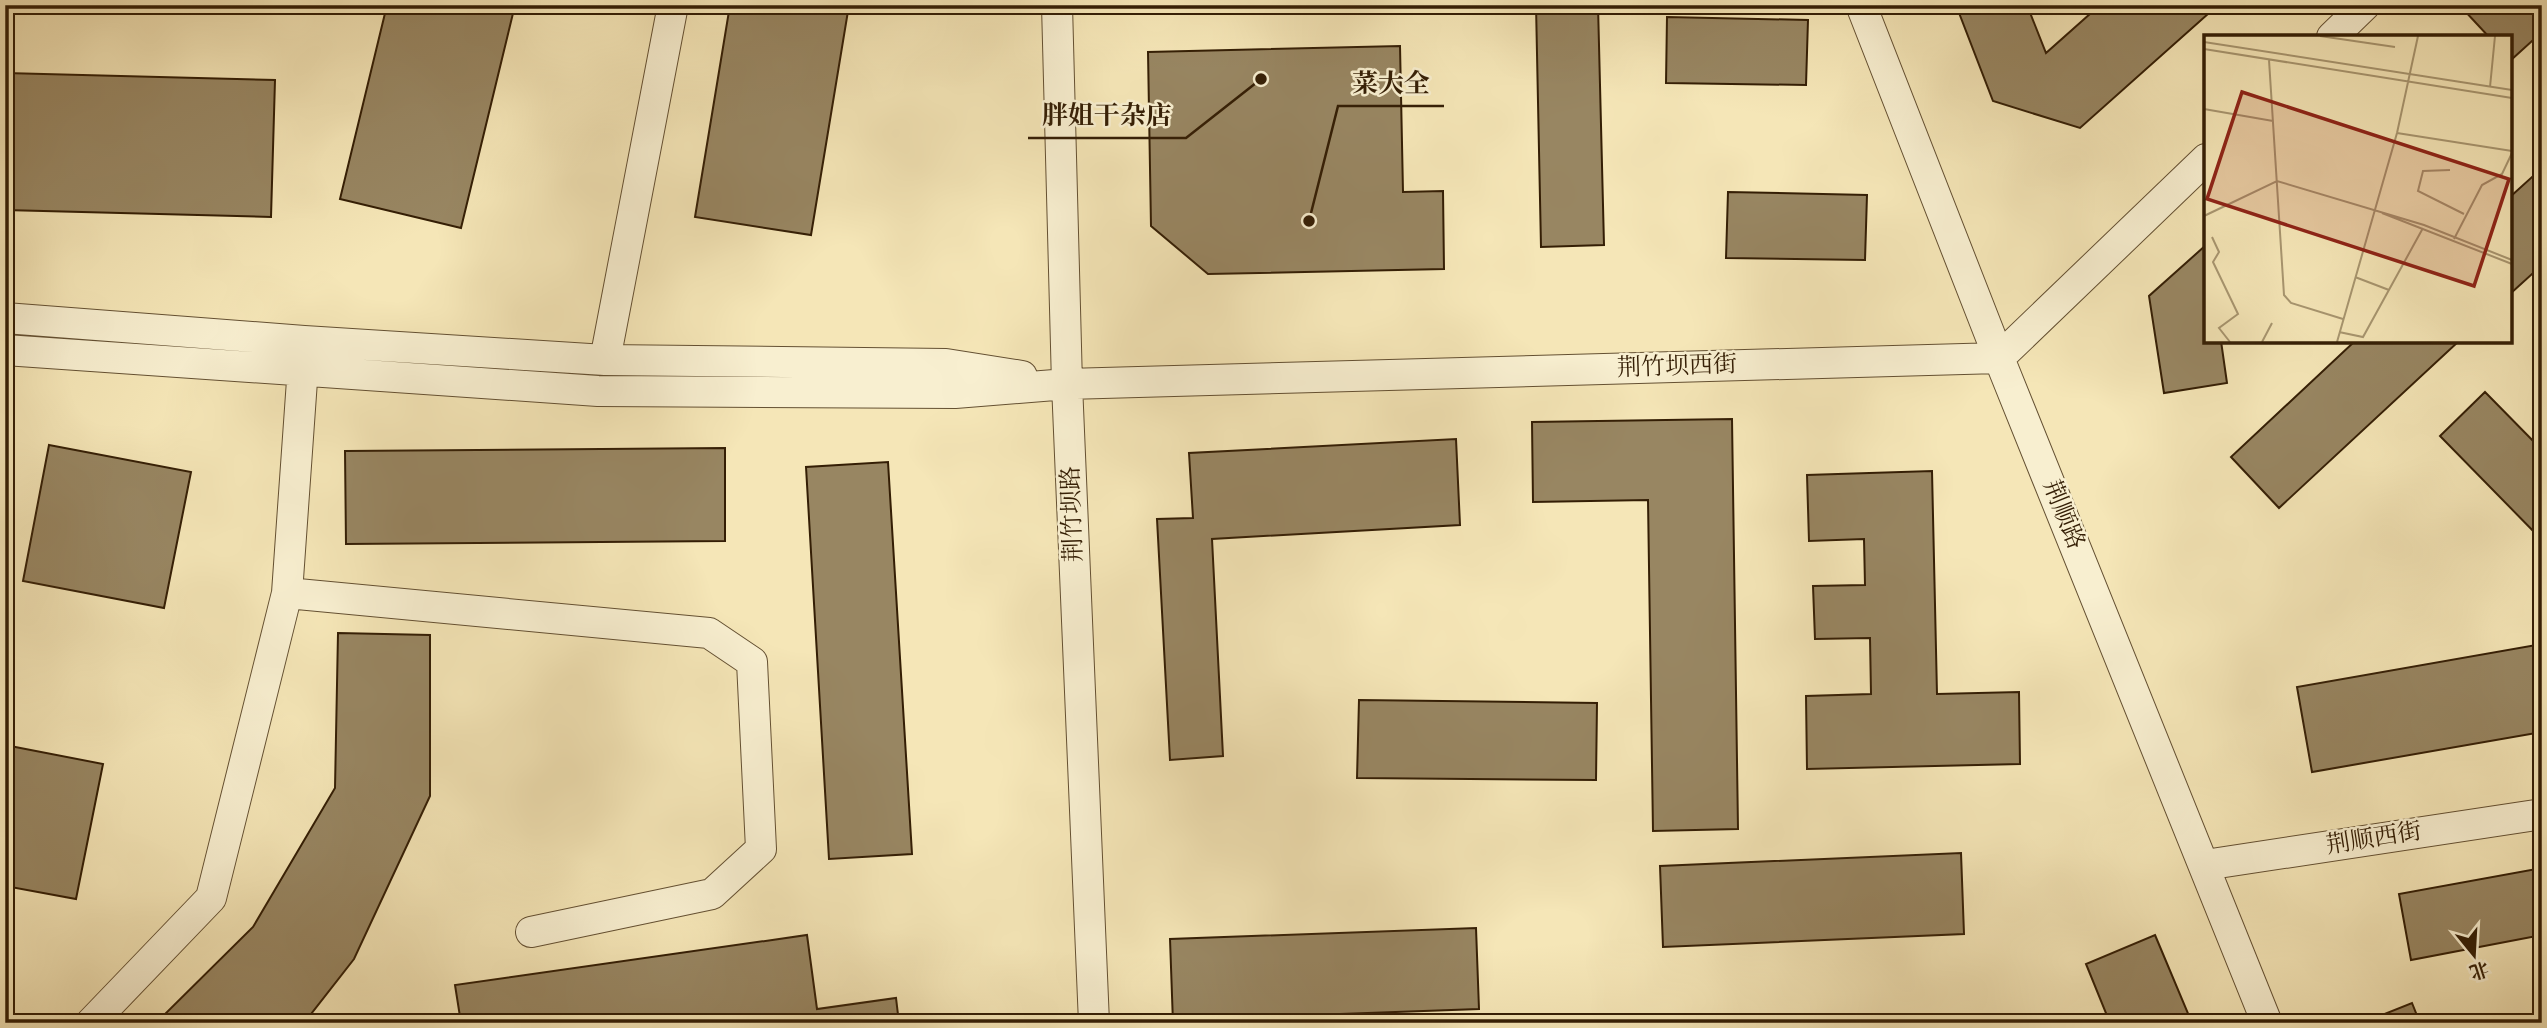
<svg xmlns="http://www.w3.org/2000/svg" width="2547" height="1028" viewBox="0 0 2547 1028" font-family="'IM FELL English','Noto Serif SC',serif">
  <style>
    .building { fill: #988662; stroke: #341e05; stroke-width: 2 }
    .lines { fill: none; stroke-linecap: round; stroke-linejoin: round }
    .minor-casing { stroke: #645032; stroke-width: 32 }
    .minor { stroke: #f8efd0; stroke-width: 30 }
    .labels { text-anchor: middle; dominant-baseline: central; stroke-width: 5; stroke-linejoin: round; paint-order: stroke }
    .street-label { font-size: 24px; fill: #341e05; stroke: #f8efd0 }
    .inset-road { fill: none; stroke: #a89670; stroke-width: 2 }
    .view { fill: #8f2418; fill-opacity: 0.15; stroke: #8f2418; stroke-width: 3.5 }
    .inset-edge { fill: none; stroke: #341e05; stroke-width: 3.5 }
    .leader { fill: none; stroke: #341e05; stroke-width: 2.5 }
    .callout-dot { fill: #341e05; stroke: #f8efd0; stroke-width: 2.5 }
    .callout-label { font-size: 26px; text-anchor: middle; font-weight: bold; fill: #341e05; stroke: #f8efd0; stroke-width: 5; stroke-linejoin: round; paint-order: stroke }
  </style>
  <rect width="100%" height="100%" fill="#f5e6b7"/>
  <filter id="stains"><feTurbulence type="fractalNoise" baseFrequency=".00286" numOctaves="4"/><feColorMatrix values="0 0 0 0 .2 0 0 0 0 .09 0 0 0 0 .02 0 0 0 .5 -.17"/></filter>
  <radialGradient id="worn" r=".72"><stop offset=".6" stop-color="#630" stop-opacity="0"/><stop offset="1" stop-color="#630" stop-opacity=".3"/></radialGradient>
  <!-- building -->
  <path class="building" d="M387 5H515L461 228 340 199Z
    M730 5H849L811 235 695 217Z
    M1536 5H1598L1604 245 1541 247Z
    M1956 5H2027L2046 53 2100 5H2218L2080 128 1993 101Z
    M2467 5H2542V32L2511 60 2510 37H2489L2463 9Z
    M1667 17 1808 20 1806 85 1666 83Z
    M1400 46 1403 192 1443 191 1444 269 1208 274 1151 226 1148 52Z
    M5 73 275 80 271 217 5 210Z
    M2542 168V265L2510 294V197Z
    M1728 192 1867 195 1865 260 1726 258Z
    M2206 245V341H2221L2227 383 2164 393 2149 296Z
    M2355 341H2459L2279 508 2231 457Z
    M2485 392 2542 450V540L2440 436Z
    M1732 419 1738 829 1653 831 1648 500 1533 502 1532 422Z
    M1456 439 1460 525 1212 539 1223 756 1170 760 1157 519 1193 518 1189 453Z
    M49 445 191 472 164 608 23 581Z
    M725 448V541L346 544 345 451Z
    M888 462 912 854 829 859 806 467Z
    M1932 471 1937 694 2019 692 2020 764 1807 769 1806 696 1871 694 1870 638 1815 639 1813 586 1865 585 1864 539 1809 541 1807 475Z
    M338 633 430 635V796L354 959 304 1023H156L253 927 335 788Z
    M2542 644V732L2312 772 2297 687Z
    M1359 700 1597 703 1596 780 1357 778Z
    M5 745 103 764 76 899 5 886Z
    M1961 853 1964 934 1663 947 1660 866Z
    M2542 868V935L2411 960 2399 894Z
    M1476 928 1479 1009 1253 1017V1023H1173L1170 939Z
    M807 935 817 1009 896 998 899 1023H461L455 985Z
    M2155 935 2192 1023H2110L2086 964Z
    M2412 1003 2420 1023H2362Z"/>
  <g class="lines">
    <defs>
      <path id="minor" d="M1057 5 1067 384 1094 1023
        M1861 5 1999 358 2267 1023
        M2332 37 2365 5
        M5 318 304 341 605 360 946 364 1022 376
        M5 350 598 391 955 393 1067 384 1999 358 2206 159
        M605 360 673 5
        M287 593 709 633 752 662 761 849 712 894 531 932
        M2205 865 2542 814
        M91 1023 211 898 287 593 304 352"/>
    </defs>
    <!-- minor casing -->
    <use href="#minor" class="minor-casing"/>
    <!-- minor -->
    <use href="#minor" class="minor"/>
  </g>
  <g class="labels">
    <!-- street labels -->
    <g class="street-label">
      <text transform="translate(1677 367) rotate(-2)">荆竹坝西街</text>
      <text transform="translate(1073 514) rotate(-92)">荆竹坝路</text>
      <text transform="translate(2063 515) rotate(68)">荆顺路</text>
      <text transform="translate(2374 839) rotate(-9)">荆顺西街</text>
    </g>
  </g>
  <!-- overview -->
  <g transform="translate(2204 35)">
    <rect width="308" height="308" fill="#f5e6b7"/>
    <path class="inset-road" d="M116 1 191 12M0 7 308 55M0 14 308 63M65 25 80 260 87 268 139 284M286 52 291 1M0 74 69 86M193 98 308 116M246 135 219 136 214 156 260 179M178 178 308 229M0 181 73 146 220 190 308 225M8 202 15 217 9 227 34 279 15 293 26 307M250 204 278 150 298 139 308 118M151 242 185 255M135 297 159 302 219 193M58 307 68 288M133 307 193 98 214 1"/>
    <path class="view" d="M38 57 305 144 270 251 3 164Z"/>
    <rect width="308" height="308" class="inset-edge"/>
  </g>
  <!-- callouts -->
  <path class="leader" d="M1309 221L1338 106H1444M1261 79L1186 138H1028"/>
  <g class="callout-dot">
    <circle cx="1309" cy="221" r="7"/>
    <circle cx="1261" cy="79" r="7"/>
  </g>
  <g class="callout-label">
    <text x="1391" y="92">菜大全</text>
    <text x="1107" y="124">胖姐干杂店</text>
  </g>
  <!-- margin -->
  <rect width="2547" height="1028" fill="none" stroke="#f5e6b7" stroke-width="28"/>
  <rect x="7" y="7" width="2533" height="1014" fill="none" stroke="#341e05" stroke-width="3.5"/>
  <rect x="14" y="14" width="2519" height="1000" fill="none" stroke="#341e05" stroke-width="2"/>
  <!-- north arrow -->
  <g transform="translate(2474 955) rotate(162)" stroke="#f8efd0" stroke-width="5" paint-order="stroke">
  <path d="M0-5L12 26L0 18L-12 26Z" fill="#341e05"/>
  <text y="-10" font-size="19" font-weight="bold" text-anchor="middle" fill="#341e05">北</text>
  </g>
  <rect width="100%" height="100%" filter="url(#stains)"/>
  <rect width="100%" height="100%" fill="url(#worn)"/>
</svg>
